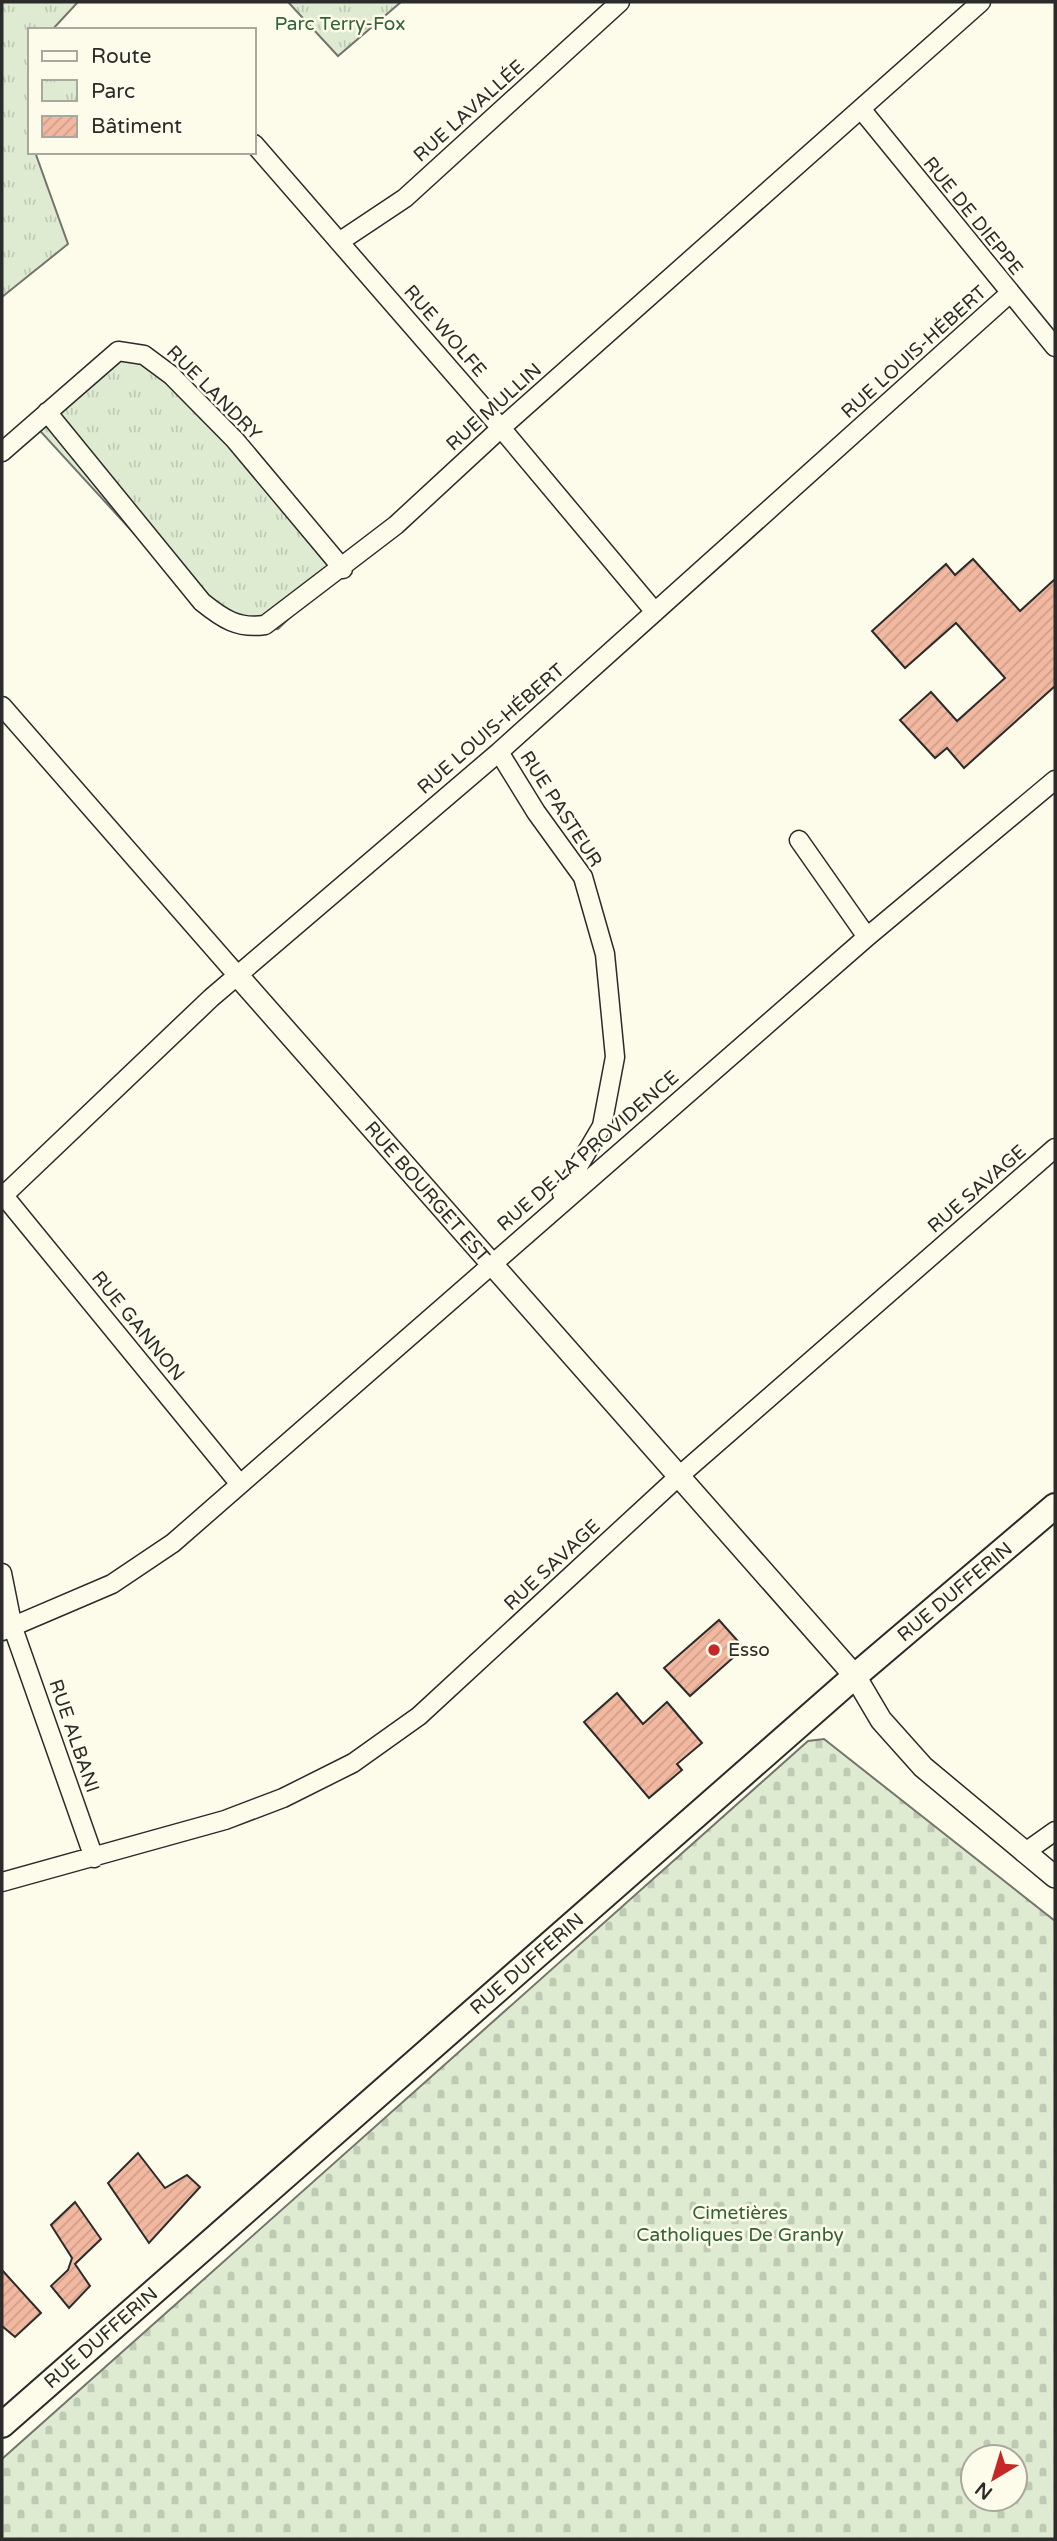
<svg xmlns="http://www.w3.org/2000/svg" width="1057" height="2541" viewBox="0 0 1057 2541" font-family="'Varela Round',sans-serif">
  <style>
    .cemetery { fill: url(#cemetery-stones); stroke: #74746e; stroke-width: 2; fill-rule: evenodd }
    .park { fill: url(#park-tufts); stroke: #74746e; stroke-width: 2 }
    .building { fill: url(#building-hatch); stroke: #2b2b2b; stroke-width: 2 }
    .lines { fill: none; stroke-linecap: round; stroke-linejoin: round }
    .minor-casing { stroke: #2b2b2b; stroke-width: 21 }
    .tertiary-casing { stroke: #2b2b2b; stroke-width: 24 }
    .secondary-casing { stroke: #2b2b2b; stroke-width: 28 }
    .minor { stroke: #fdfbea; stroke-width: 18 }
    .tertiary { stroke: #fdfbea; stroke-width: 21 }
    .secondary { stroke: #fdfbea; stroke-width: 24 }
    .poi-dot { fill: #c62828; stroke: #fdfbea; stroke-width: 2.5 }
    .labels { text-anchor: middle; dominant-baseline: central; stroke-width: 5; stroke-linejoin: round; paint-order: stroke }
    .park-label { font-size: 19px; fill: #34623c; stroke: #fdfbea }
    .street-label { font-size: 19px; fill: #2b2b2b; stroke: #fdfbea }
    .poi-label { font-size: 19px; fill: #2b2b2b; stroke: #fdfbea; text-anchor: start }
  </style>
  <defs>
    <pattern id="cemetery-stones" width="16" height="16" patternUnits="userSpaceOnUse" patternTransform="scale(1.75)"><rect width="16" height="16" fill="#deebd1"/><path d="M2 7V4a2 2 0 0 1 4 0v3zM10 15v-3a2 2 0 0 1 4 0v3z" fill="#bfcab4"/></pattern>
    <pattern id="park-tufts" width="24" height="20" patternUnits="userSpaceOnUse" patternTransform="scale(1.75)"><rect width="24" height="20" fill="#deebd1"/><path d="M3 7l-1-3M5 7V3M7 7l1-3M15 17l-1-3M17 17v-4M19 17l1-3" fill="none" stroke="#bfcab4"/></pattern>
    <pattern id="building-hatch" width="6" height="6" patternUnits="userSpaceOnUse" patternTransform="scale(1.75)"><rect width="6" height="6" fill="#f2b8a0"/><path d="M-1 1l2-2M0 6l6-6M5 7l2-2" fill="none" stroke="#d09e8a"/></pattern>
  </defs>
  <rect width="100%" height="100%" fill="#fdfbea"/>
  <!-- cemetery -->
  <path class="cemetery" d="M824 1739 1055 1921V2539H2V2459L808 1741ZM973 2457H1015V2499H973Z"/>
  <!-- park -->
  <path class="park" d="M2 2H78L52 30H30V152H35L68 244 2 297Z
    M288 2H401L338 56Z
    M137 345 180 387 335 574 278 629 234 630 206 612 31 421Z"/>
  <!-- building -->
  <path class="building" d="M973 559 1020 611 1055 579V686L964 768 947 748 935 758 900 720 931 692 957 721 1005 678 956 623 905 668 872 631 946 564 955 575Z
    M719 1620 744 1648 690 1696 664 1668Z
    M617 1693 643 1724 667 1702 702 1743 677 1764 682 1770 649 1798 584 1722Z
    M138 2153 165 2188 187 2175 200 2187 149 2243 108 2183Z
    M75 2202 101 2239 75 2264 90 2286 69 2308 51 2286 68 2270 72 2258 51 2225Z
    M2 2270 41 2313 15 2337 2 2326Z"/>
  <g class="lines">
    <defs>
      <path id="minor" d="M861 109 1055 347
        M254 144 501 428 655 612
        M339 242 405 198 620 2
        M47 412 202 602C223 619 238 629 265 625L396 525 501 428 981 2
        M2 452 118 351 144 355 171 375 235 440 343 569
        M2 706 238 976
        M499 752 536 812 583 877 605 954 615 1057 602 1126 562 1194
        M799 840 867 937
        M4 1196 239 1483
        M2 1197 211 998 499 752 1009 294
        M2 1573 13 1628 94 1858
        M2 1631 112 1584 173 1543 867 937 1055 780
        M1024 1853 1055 1831
        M2 1882 225 1820 283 1798 353 1763 419 1716 678 1477 1055 1148"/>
      <path id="tertiary" d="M238 976 855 1676 881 1720 923 1767 1055 1877"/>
      <path id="secondary" d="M2 2425 855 1676 1055 1506"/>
    </defs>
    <!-- minor casing -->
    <use href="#minor" class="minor-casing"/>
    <!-- tertiary casing -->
    <use href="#tertiary" class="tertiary-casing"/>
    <!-- secondary casing -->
    <use href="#secondary" class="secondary-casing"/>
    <!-- minor -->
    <use href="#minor" class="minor"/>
    <!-- tertiary -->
    <use href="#tertiary" class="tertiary"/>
    <!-- secondary -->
    <use href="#secondary" class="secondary"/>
  </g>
  <!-- markers -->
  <circle class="poi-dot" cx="714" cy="1650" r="7"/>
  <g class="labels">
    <!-- park labels -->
    <g class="park-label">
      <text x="340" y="24">Parc Terry-Fox</text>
      <text x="740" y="2213">Cimetières<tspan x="740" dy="22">Catholiques De Granby</tspan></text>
    </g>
    <!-- street labels -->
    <g class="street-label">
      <text transform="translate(469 111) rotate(-42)">RUE LAVALLÉE</text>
      <text transform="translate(973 216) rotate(51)">RUE DE DIEPPE</text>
      <text transform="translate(445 331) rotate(49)">RUE WOLFE</text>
      <text transform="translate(914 352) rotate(-42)">RUE LOUIS-HÉBERT</text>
      <text transform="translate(214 393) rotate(45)">RUE LANDRY</text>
      <text transform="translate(494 407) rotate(-42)">RUE MULLIN</text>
      <text transform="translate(491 729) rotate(-41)">RUE LOUIS-HÉBERT</text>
      <text transform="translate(561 809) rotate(57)">RUE PASTEUR</text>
      <text transform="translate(588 1151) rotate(-41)">RUE DE LA PROVIDENCE</text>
      <text transform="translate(977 1189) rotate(-41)">RUE SAVAGE</text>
      <text transform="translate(427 1192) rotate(49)">RUE BOURGET EST</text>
      <text transform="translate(138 1326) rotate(51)">RUE GANNON</text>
      <text transform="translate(552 1565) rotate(-43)">RUE SAVAGE</text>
      <text transform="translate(955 1592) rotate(-40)">RUE DUFFERIN</text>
      <text transform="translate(74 1736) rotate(71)">RUE ALBANI</text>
      <text transform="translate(527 1964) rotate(-41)">RUE DUFFERIN</text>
      <text transform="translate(101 2338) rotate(-41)">RUE DUFFERIN</text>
    </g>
    <!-- poi labels -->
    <g class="poi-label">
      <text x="728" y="1650">Esso</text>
    </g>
  </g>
  <!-- border -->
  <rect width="1057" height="2541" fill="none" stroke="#2b2b2b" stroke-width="7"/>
  <!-- legend -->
  <rect x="28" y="28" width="228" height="126" fill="#fdfbea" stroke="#a9a89e" stroke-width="2"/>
  <rect x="42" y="51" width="35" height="10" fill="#fdfbea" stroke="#a9a89e" stroke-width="2"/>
  <text x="91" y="63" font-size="21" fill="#2b2b2b">Route</text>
  <rect x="42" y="80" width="35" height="21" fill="url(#park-tufts)" stroke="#a9a89e" stroke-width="2"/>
  <text x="91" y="98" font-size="21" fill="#2b2b2b">Parc</text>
  <rect x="42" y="116" width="35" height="21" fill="url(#building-hatch)" stroke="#a9a89e" stroke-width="2"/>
  <text x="91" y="133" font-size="21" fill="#2b2b2b">Bâtiment</text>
  <!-- north arrow -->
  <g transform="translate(994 2478) rotate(218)"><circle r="33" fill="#fdfbea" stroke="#a9a89e" stroke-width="2"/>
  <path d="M0-5L12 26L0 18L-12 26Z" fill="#c62828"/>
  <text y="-10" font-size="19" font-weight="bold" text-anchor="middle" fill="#2b2b2b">N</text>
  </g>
</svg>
